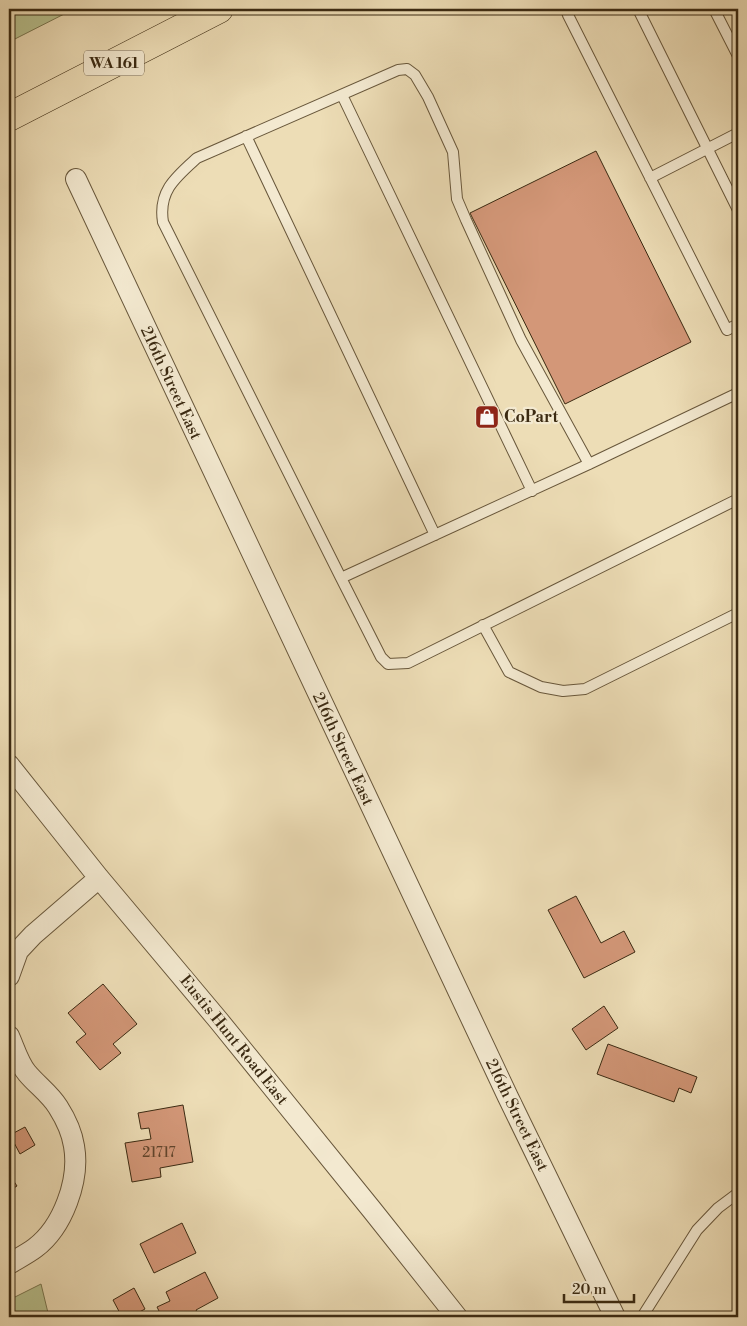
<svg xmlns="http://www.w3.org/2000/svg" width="747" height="1326" viewBox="0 0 747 1326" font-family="'Libre Bodoni',serif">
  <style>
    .green { fill: #b8c18e; stroke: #7a7650 }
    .building { fill: #d39778; stroke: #3b2a12 }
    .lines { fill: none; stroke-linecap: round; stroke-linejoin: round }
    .lane-casing { stroke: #68573b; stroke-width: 12 }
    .street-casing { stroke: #68573b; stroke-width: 22 }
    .primary-casing { stroke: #3b2a12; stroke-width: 29 }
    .lane { stroke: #f3e9d0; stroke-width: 10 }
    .street { stroke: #f3e9d0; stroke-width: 20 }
    .primary { stroke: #edddb6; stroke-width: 28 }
    .labels { text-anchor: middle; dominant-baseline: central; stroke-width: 4.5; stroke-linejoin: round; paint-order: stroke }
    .number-label { font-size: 14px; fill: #61452c }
    .shield { fill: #f3e9d0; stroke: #72634b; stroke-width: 1 }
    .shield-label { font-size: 15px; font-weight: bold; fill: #3b2a12 }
    .street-label { font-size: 16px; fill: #3b2a12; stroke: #f3e9d0 }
    .poi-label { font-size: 16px; font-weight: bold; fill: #3b2a12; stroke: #f3e9d0; text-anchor: start }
  </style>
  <rect width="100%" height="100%" fill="#edddb6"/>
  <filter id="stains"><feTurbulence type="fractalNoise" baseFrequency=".004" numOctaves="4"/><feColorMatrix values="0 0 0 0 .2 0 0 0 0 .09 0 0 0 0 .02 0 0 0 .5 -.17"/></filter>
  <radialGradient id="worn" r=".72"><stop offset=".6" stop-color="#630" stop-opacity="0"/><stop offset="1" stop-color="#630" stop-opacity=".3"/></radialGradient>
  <!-- green -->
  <path class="green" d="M9 9H74L9 42Z
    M41 1284 49 1317H9V1300Z"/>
  <!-- building -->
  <path class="building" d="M596 151 691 342 565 404 470 213Z
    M576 896 601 943 624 931 635 952 584 978 548 910Z
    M103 984 137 1024 113 1044 121 1053 100 1070 76 1042 86 1034 68 1013Z
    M604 1006 618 1028 586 1050 572 1029Z
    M608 1044 697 1077 691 1093 679 1088 674 1102 597 1074Z
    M183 1105 193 1162 160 1168 161 1177 132 1182 125 1143 151 1139 149 1128 141 1129 138 1113Z
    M25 1127 35 1145 20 1154 10 1135Z
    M9 1174 17 1186 9 1191Z
    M182 1223 196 1253 154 1273 140 1244Z
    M205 1272 218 1298 196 1310 200 1317H162L157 1307 170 1301 166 1292Z
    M134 1288 145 1309 130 1317H122L113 1300Z"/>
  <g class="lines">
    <defs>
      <path id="lane" d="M566 9 568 15 727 330 738 324
        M638 9 738 210
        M714 9 738 56
        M342 95 532 491
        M246 136 435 535
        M650 178 738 133
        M738 393 589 464 341 578 381 657 388 664 408 663 738 499
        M341 578 163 222C158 191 176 177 197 158L398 70 407 69 415 75 428 97 453 152 457 199 466 220 521 340 589 464
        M483 625 509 672 541 687 563 691 585 689 738 613
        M642 1317 697 1230 718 1208 738 1193"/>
      <path id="street" d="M76 179 508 1097 615 1317
        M9 765 99 878 219 1021 372 1210 457 1317
        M9 976 18 951 33 935 99 878
        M9 1036C14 1047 19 1064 27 1073 37 1085 50 1094 58 1107 65 1118 72 1133 74 1146 80 1180 63 1227 35 1248 27 1254 17 1259 9 1264"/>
      <path id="primary" d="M9 117 219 9"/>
    </defs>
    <!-- lane casing -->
    <use href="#lane" class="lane-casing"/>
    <!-- street casing -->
    <use href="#street" class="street-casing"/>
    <!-- primary casing -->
    <use href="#primary" class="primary-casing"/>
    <!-- lane -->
    <use href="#lane" class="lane"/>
    <!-- street -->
    <use href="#street" class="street"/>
    <!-- primary -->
    <use href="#primary" class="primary"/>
  </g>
  <!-- icons -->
  <defs>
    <symbol id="shop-square" viewBox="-11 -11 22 22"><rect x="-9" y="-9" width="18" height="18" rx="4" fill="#8f2418" stroke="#f3e9d0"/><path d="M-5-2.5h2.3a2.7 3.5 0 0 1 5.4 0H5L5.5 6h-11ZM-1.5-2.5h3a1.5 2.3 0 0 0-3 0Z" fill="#fff"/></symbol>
  </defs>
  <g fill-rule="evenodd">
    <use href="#shop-square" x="473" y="403" width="28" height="28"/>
  </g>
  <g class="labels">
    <!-- number labels -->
    <g class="number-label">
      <text x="159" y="1153">21717</text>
    </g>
    <!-- shield labels -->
    <rect class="shield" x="84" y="50.5" width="60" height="25" rx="4"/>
    <g class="shield-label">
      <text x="114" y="63">WA 161</text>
    </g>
    <!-- street labels -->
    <g class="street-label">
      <text transform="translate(171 383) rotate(65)">216th Street East</text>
      <text transform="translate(343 749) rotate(65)">216th Street East</text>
      <text transform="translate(234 1040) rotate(51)">Eustis Hunt Road East</text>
      <text transform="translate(517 1115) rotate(64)">216th Street East</text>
    </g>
    <!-- poi labels -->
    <g class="poi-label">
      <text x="504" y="417">CoPart</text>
    </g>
  </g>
  <!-- margin -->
  <rect width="747" height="1326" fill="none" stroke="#edddb6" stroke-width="30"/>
  <rect x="10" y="10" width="727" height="1306" fill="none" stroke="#3b2a12" stroke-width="2.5"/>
  <rect x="15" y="15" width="717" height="1296" fill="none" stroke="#3b2a12"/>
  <!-- scale -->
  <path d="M564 1294v8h70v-8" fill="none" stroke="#3b2a12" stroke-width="2.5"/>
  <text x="572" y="1294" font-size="15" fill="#3b2a12" stroke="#f3e9d0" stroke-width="4" paint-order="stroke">20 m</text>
  <rect width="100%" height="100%" filter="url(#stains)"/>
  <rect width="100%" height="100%" fill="url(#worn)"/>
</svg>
